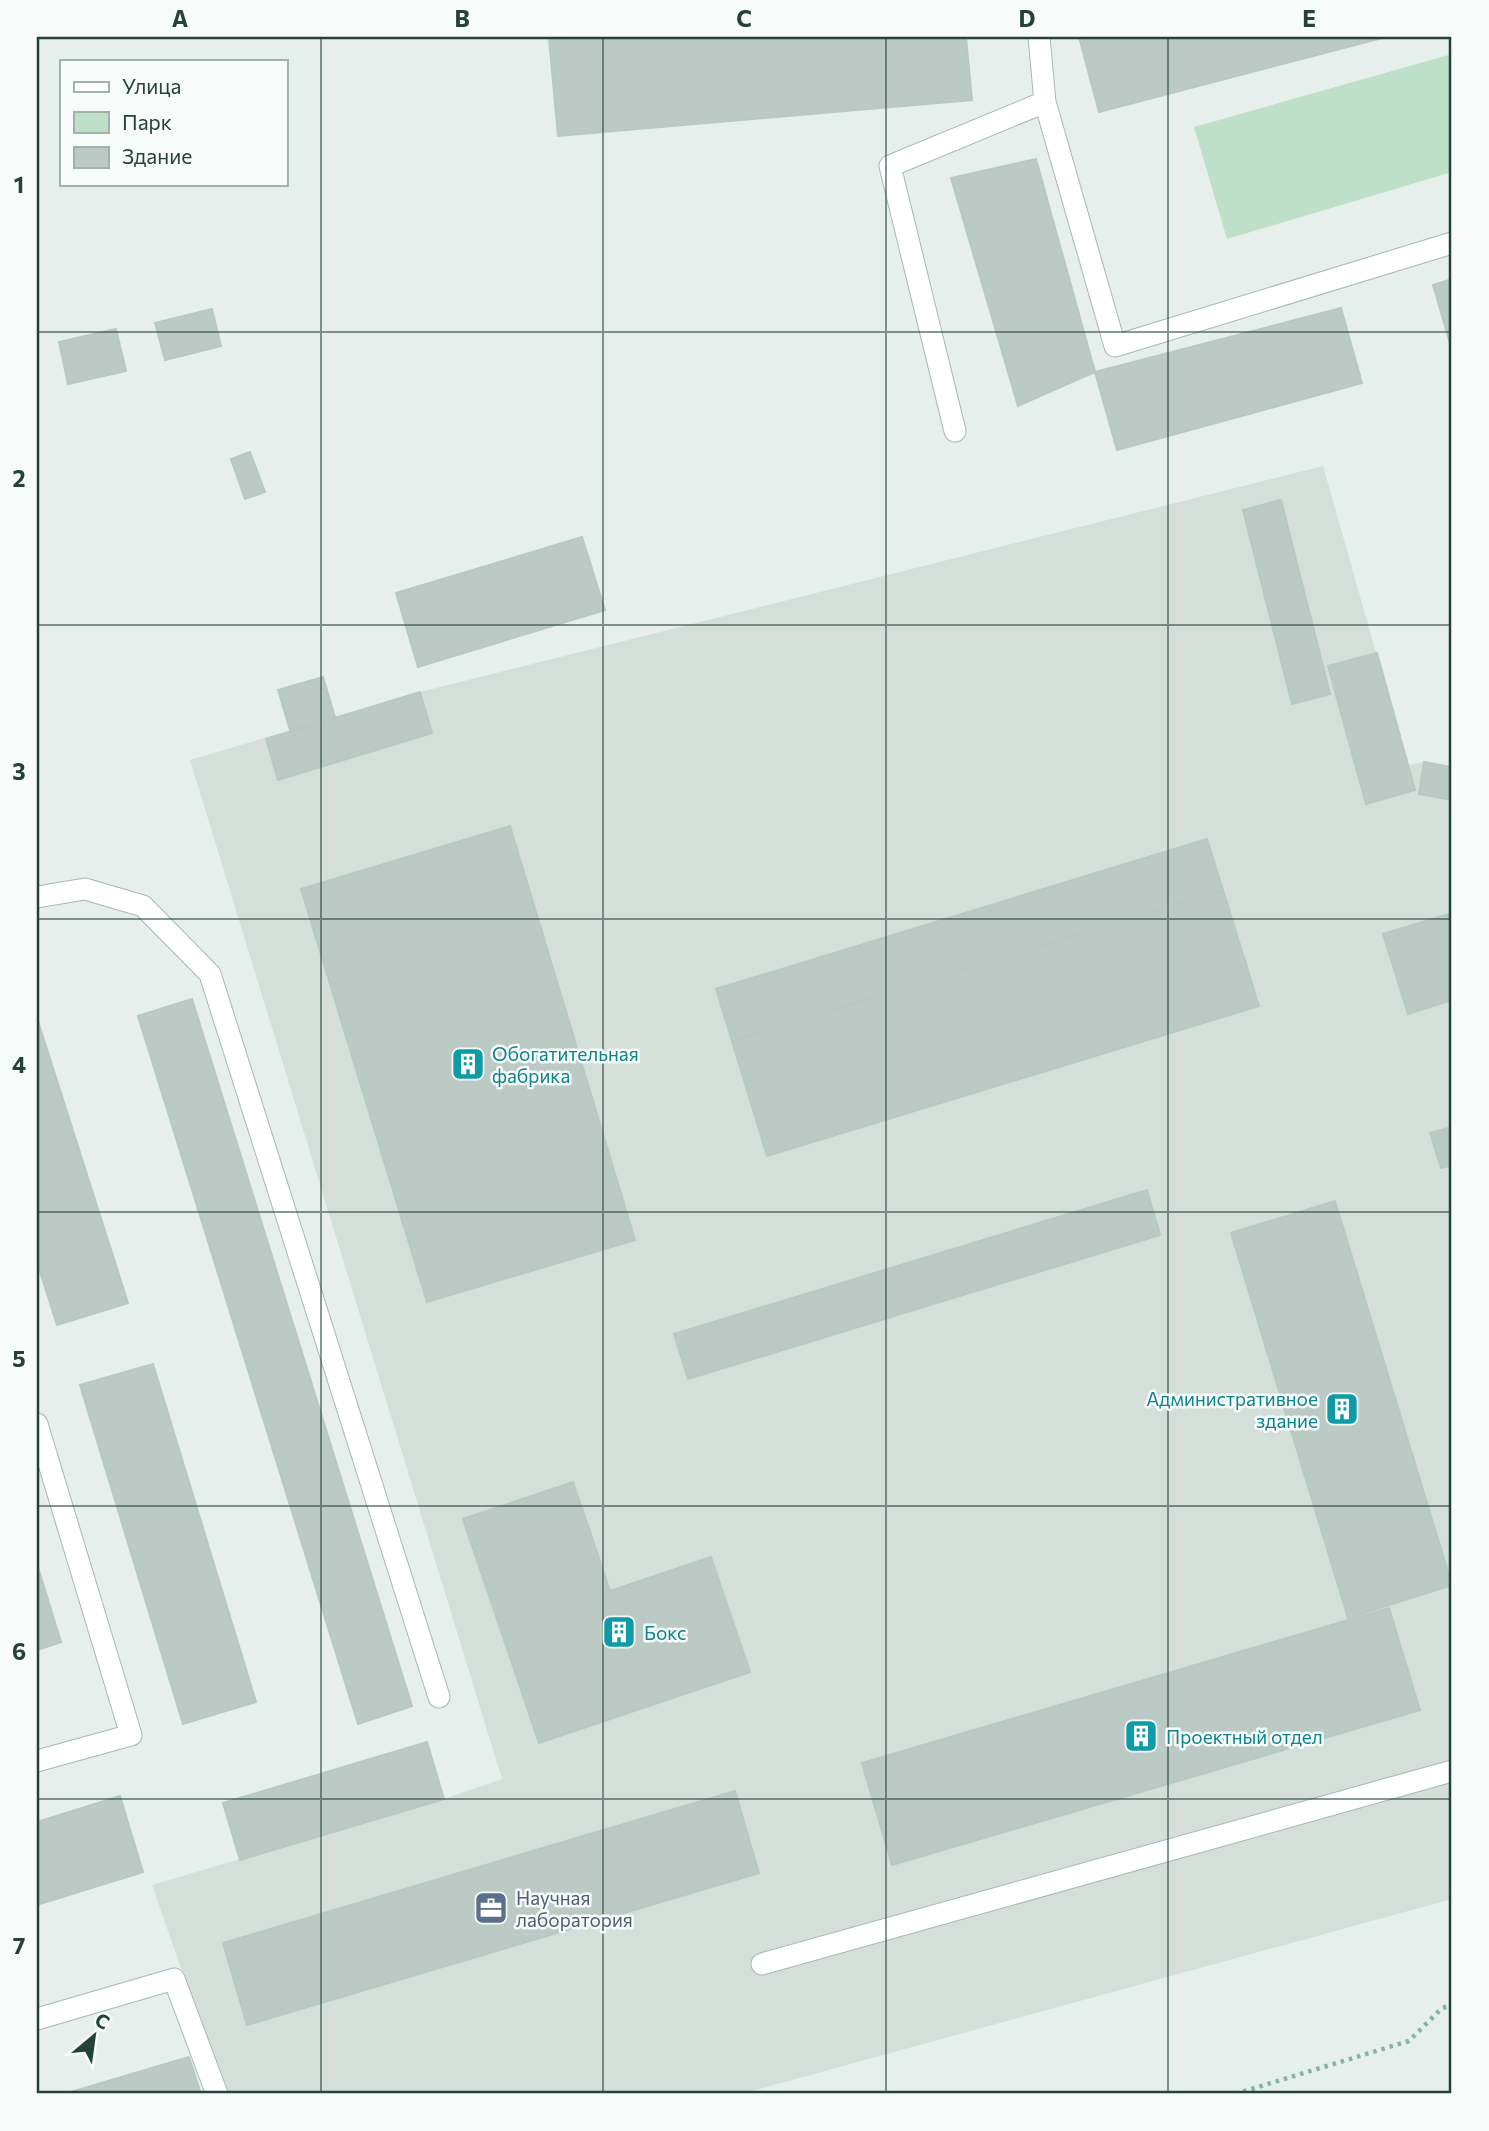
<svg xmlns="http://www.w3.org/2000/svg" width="1489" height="2131" viewBox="0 0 1489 2131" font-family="Commissioner,sans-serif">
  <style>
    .built { fill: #d4dfda }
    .green { fill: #bfe0c8 }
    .building { fill: #bbcac4; stroke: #b8c9c2; stroke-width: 2 }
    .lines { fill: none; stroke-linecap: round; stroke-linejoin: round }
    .minor-casing { stroke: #a8b8b2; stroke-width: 23 }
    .path { stroke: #86b3a5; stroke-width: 4.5; stroke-dasharray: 3.5 5; stroke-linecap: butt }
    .minor { stroke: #fff; stroke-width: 21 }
    .grid { fill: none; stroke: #24423a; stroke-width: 2; stroke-opacity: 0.55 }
    .labels { text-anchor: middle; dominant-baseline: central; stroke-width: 5; stroke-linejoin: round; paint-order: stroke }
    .culture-label { font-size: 19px; fill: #0d838f; stroke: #f7fbf9; text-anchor: start }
    .service-label { font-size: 19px; fill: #4e5e75; stroke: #f7fbf9; text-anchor: start }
    .neatline { fill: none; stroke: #24423a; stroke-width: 2.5 }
    .grid-label { font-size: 23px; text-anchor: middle; font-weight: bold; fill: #24423a }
  </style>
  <rect width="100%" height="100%" fill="#e6efeb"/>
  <!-- built -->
  <path class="built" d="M1323 466 1408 765 1424 762 1452 767V1899L741 2094H225L152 1885 444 1799 502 1779 190 760 420 692Z"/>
  <!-- green -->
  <path class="green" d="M1452 54V172L1227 239 1194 127Z"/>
  <!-- building -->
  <path class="building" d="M575 37H966L972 100 558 136 549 39Z
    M1079 37H1386L1099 112Z
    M1036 159 1095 372 1018 406 951 178Z
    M1452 279V350L1433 285Z
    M1341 308 1362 383 1117 450 1095 372Z
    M212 309 221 346 165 360 155 323Z
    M116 329 126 371 68 384 59 342Z
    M250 452 265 492 245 499 231 459Z
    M1281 500 1330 694 1292 704 1243 510Z
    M582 537 605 610 418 667 396 593Z
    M1377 653 1415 790 1366 804 1328 666Z
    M323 677 335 717 290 730 278 690Z
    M420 692 432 733 278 780 266 739Z
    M1424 762 1452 767V800L1419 794Z
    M510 826 635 1240 427 1302 301 889Z
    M1207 839 1223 890 732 1041 716 989Z
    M1223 890 1259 1006 767 1156 732 1041Z
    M1452 913V1000L1408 1014 1383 934Z
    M192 999 412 1706 358 1724 138 1016Z
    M37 1018 128 1303 57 1325 37 1262Z
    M1452 1127V1165L1441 1168 1430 1133Z
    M1147 1190 1160 1235 688 1379 674 1334Z
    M1335 1201 1452 1585 1348 1618 1231 1233Z
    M153 1364 256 1702 183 1724 80 1385Z
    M573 1482 610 1591 711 1557 750 1672 539 1743 463 1519Z
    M37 1564 61 1642 37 1650Z
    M1389 1608 1420 1710 892 1865 862 1763Z
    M427 1742 444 1799 240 1860 223 1803Z
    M735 1791 759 1873 247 2025 223 1943Z
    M120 1796 143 1872 37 1905V1822Z
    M189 2057 201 2094H64Z"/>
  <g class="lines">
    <defs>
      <path id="minor" d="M1039 37 1045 102 1115 346 1452 243
        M955 431 890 166 1045 102
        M37 897 85 889 143 906 210 974 439 1697
        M37 1424 131 1735 37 1761
        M762 1964 1452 1771
        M37 2019 174 1979 217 2094"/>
    </defs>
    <!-- minor casing -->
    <use href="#minor" class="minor-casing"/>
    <!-- path -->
    <path class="path" d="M1235 2094 1409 2041 1442 2008 1452 2005"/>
    <!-- minor -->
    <use href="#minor" class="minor"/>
  </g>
  <!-- grid -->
  <path class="grid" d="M321 37V2094M603 37V2094M886 37V2094M1168 37V2094M37 332H1452M37 625H1452M37 919H1452M37 1212H1452M37 1506H1452M37 1799H1452"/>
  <!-- icons -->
  <defs>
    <symbol id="building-square" viewBox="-11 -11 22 22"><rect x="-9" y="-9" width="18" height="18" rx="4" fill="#0f9aa8" stroke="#f7fbf9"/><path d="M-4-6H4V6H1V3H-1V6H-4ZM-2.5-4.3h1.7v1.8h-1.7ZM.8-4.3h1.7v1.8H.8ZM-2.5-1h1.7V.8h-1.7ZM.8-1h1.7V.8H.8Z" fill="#fff"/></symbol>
    <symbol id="office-square" viewBox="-11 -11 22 22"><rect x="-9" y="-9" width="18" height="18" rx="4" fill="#5c6f8a" stroke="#f7fbf9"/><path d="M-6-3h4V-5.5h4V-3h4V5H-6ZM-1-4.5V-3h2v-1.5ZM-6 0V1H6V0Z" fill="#fff"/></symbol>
  </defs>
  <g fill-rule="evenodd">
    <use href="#building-square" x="449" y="1045" width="38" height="38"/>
    <use href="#building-square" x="1323" y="1390" width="38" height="38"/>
    <use href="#building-square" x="600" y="1613" width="38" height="38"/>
    <use href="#building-square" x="1122" y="1717" width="38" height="38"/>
    <use href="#office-square" x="472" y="1889" width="38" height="38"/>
  </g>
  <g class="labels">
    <!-- culture labels -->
    <g class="culture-label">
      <text x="492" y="1053">Обогатительная<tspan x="492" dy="22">фабрика</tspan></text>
      <text x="1318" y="1398" text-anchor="end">Административное<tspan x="1318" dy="22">здание</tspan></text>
      <text x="644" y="1632">Бокс</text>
      <text x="1166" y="1736">Проектный отдел</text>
    </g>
    <!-- service labels -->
    <g class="service-label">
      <text x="516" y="1897">Научная<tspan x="516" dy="22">лаборатория</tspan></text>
    </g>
  </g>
  <!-- border -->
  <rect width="1489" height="2131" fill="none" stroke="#f7fbf9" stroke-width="77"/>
  <!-- legend -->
  <rect x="60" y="60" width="228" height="126" fill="#f7fbf9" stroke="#a3b1ad" stroke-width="2"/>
  <rect x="74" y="82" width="35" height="10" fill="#ffffff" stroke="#a3b1ad" stroke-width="2"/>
  <text x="122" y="94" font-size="21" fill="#24423a">Улица</text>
  <rect x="74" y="112" width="35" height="21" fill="#bfe0c8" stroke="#a3b1ad" stroke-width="2"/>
  <text x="122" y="130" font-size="21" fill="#24423a">Парк</text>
  <rect x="74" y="147" width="35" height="21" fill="#bbcac4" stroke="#a3b1ad" stroke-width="2"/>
  <text x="122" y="164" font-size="21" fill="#24423a">Здание</text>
  <!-- north arrow -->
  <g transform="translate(94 2036) rotate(29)" stroke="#f7fbf9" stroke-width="5" paint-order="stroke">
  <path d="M0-5L12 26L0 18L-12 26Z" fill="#24423a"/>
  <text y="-10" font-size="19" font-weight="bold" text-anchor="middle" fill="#24423a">С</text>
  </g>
  <rect x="38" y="38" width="1412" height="2054" class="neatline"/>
  <g class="grid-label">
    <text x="180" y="27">A</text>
    <text x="462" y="27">B</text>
    <text x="744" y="27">C</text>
    <text x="1027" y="27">D</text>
    <text x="1309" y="27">E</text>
    <text x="19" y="193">1</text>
    <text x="19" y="487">2</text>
    <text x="19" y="780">3</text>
    <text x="19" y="1073">4</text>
    <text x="19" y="1367">5</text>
    <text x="19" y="1660">6</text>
    <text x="19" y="1954">7</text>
  </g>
</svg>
